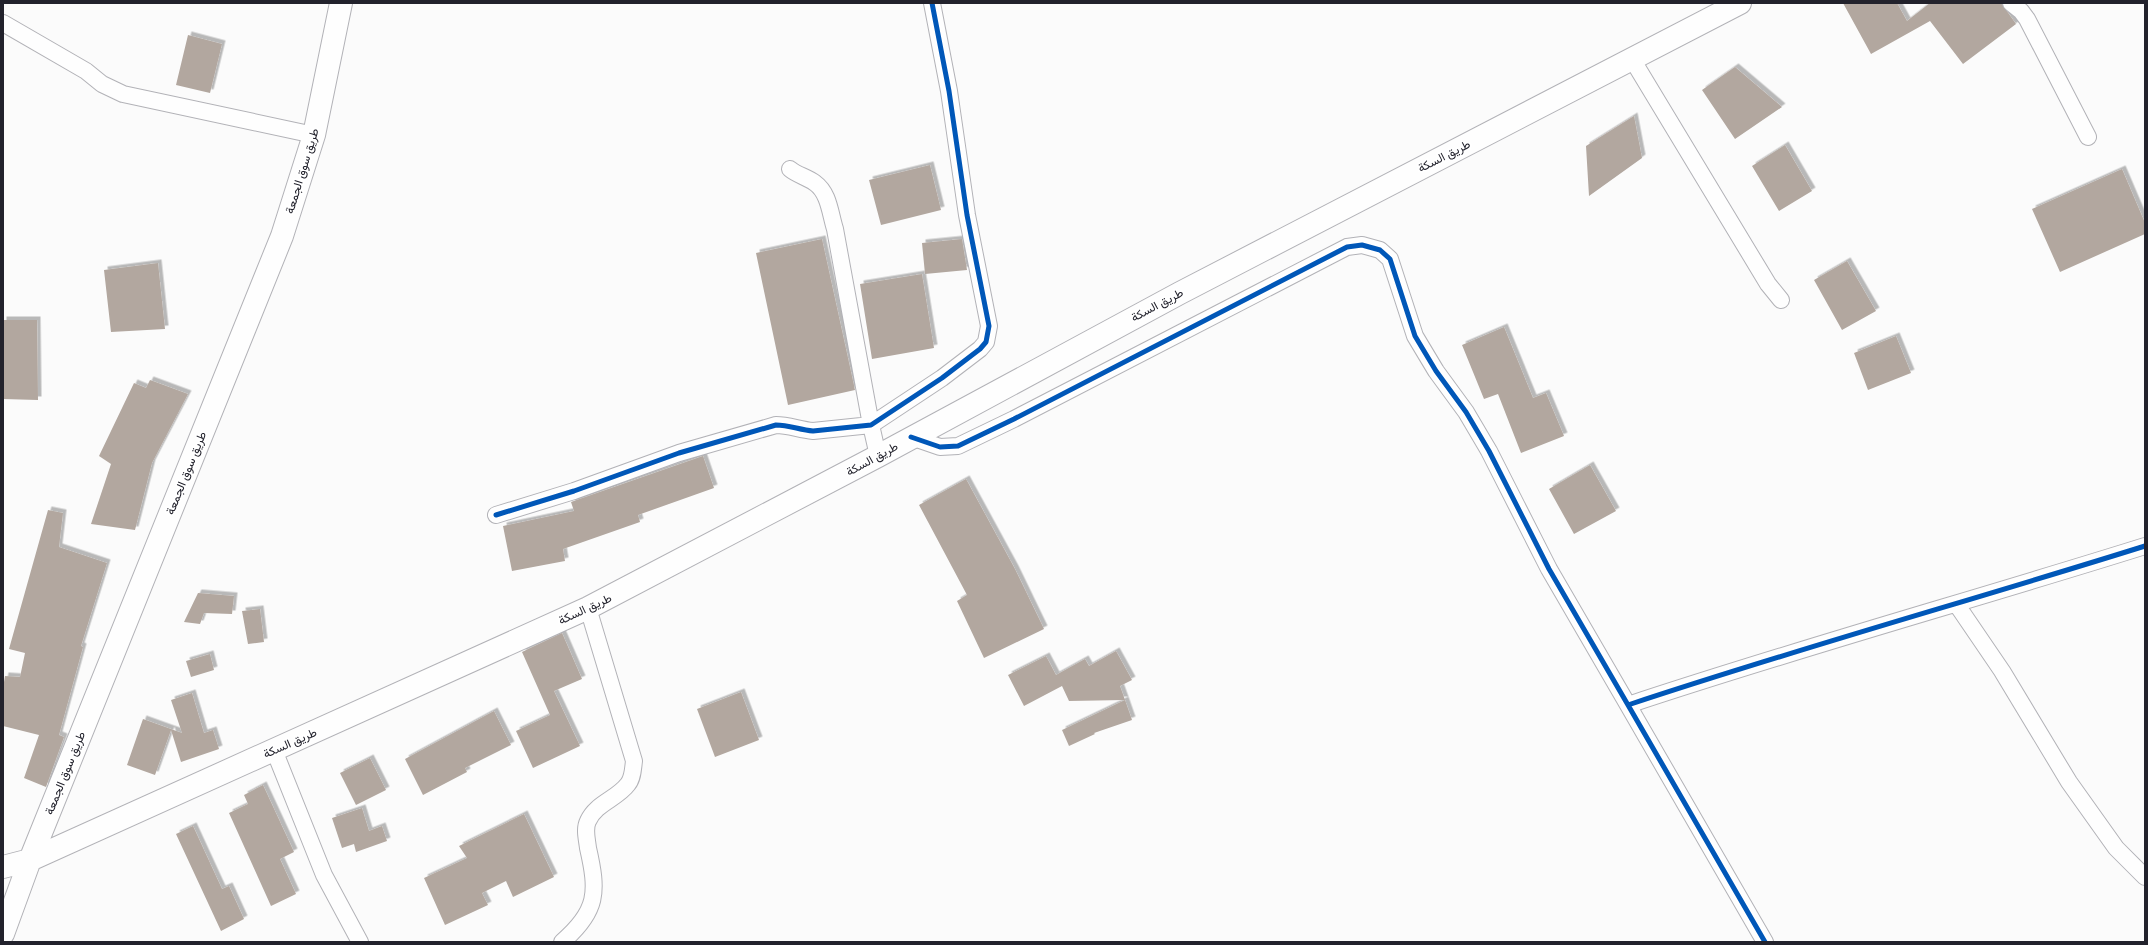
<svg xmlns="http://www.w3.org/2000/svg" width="2148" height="945" viewBox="0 0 2148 945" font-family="Karla,Vazirmatn,sans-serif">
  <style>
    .building { fill: #b2a79f; filter: url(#shadow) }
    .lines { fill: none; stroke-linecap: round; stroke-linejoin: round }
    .street-casing { stroke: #b2b2b7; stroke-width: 18 }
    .primary-casing { stroke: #b2b2b7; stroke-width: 24 }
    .street { stroke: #fefefe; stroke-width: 16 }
    .primary { stroke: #fefefe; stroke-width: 22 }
    .cycleway-casing { stroke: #fff; stroke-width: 8 }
    .cycleway { stroke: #0057b8; stroke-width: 5 }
    .labels { text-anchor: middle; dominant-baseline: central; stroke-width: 4; stroke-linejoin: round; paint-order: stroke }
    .street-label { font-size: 12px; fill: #22222c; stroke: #fff }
  </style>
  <defs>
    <filter id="shadow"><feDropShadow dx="3.5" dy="-3.5" stdDeviation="0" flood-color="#0004"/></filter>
  </defs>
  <rect width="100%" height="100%" fill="#fbfbfb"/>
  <!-- building -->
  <path class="building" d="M1843 3H1897L1907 21 1930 3H2001L2016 24 1963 64 1930 21 1871 54Z
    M188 35 222 44 210 93 176 85Z
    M1735 67 1782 107 1735 139 1702 90Z
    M1634 116 1642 158 1589 196 1586 146Z
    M1785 145 1812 191 1779 211 1752 166Z
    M930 165 941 210 881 225 869 180Z
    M2122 169 2145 223V234L2060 272 2032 209Z
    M822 239 855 390 788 405 756 253Z
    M962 239 967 270 925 274 922 243Z
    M1847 261 1876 311 1842 330 1814 280Z
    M158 263 165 329 111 332 104 270Z
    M922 274 934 348 872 359 860 284Z
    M3 320H37L38 400 3 399Z
    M1504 327 1533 398 1546 393 1564 436 1521 453 1498 394 1484 399 1462 345Z
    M1896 336 1911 373 1868 390 1854 353Z
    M150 380 188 394 152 463 135 530 91 524 111 464 99 456 134 383 146 388Z
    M703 456 714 488 638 515 640 522 563 549 565 561 512 571 503 526 574 511 571 502Z
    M1590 465 1616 511 1574 534 1549 489Z
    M966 479 1015 569 1044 629 984 658 957 601 967 595 919 505Z
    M48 510 63 513 59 547 107 563 81 646 83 647 59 735 64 737 46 787 24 778 39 735 3 726V688L5 676 20 677 25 653 9 649Z
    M198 593 234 596 232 614 204 613 200 624 184 622Z
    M260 609 264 642 248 644 242 611Z
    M562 633 582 679 554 691 580 746 533 768 516 731 550 715 522 652Z
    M1116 651 1132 680 1120 686 1125 700 1069 701 1062 686 1024 706 1008 675 1046 656 1056 675 1085 659 1089 666Z
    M210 654 214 670 191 677 186 661Z
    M741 692 759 740 715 757 697 709Z
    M192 693 204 733 213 730 219 749 181 762 171 730 155 775 127 765 143 719 182 733 171 700Z
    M1125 700 1132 720 1094 733 1095 734 1069 746 1062 730Z
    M494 711 511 745 465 768 467 772 423 795 405 759Z
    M370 758 386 790 356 805 340 773Z
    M263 785 294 852 280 859 296 894 271 906 229 813 248 804 244 795Z
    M362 808 369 831 382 826 387 841 356 852 354 844 342 848 332 818Z
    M524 814 554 877 513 897 506 881 482 893 488 905 445 925 424 878 467 858 459 846Z
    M193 826 222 889 229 886 244 919 221 931 176 834Z"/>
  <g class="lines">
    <defs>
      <path id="street" d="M2011 3 2021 11 2027 19 2088 137
        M3 23 86 71 102 84 123 94 314 135
        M1632 59 1768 284 1781 300
        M790 169C797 175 807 177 815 183 829 193 830 213 835 229L871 425 878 456
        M911 437 940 447 958 446 1014 419 1347 247 1362 245 1380 250 1390 259 1415 336 1436 371 1466 412 1489 451 1549 569 1628 705
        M496 515 574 491 679 453 776 425C789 425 800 430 813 431L871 425 942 378 980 349 986 342 989 326 967 215 949 91 932 3
        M1957 605 2002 671 2069 782 2116 848 2145 877
        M274 750 324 875 360 942
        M562 942C598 911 598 892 588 848 587 839 584 829 588 821 596 803 617 799 628 784 633 778 633 768 634 761L588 608
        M1765 942 1628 705C1799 648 1973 600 2145 546"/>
      <path id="primary" d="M3 867 30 860 588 608 878 456 1180 293 1740 3
        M3 934 30 860 282 236 314 135 341 3"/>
    </defs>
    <!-- street casing -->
    <use href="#street" class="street-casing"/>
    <!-- primary casing -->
    <use href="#primary" class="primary-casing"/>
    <!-- street -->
    <use href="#street" class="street"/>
    <!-- primary -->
    <use href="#primary" class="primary"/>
    <defs>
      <path id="cycleway" d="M911 437 940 447 958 446 1014 419 1347 247 1362 245 1380 250 1390 259 1415 336 1436 371 1466 412 1489 451 1549 569 1628 705
        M496 515 574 491 679 453 776 425C789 425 800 430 813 431L871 425 942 378 980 349 986 342 989 326 967 215 949 91 932 3
        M1765 942 1628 705C1799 648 1973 600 2145 546"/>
    </defs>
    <!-- cycleway casing -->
    <use href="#cycleway" class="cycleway-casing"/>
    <!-- cycleway -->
    <use href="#cycleway" class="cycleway"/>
  </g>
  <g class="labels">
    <!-- street labels -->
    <g class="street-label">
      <text transform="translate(1444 156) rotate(-27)">طريق السكة</text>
      <text transform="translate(302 171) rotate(-73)">طريق سوق الجمعة</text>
      <text transform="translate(1157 305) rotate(-28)">طريق السكة</text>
      <text transform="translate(872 459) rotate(-29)">طريق السكة</text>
      <text transform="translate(186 473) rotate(-68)">طريق سوق الجمعة</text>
      <text transform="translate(585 609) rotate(-25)">طريق السكة</text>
      <text transform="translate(290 743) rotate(-24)">طريق السكة</text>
      <text transform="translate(65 773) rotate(-68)">طريق سوق الجمعة</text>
    </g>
  </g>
  <!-- border -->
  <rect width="2148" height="945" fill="none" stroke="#22222c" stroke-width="8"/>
</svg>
